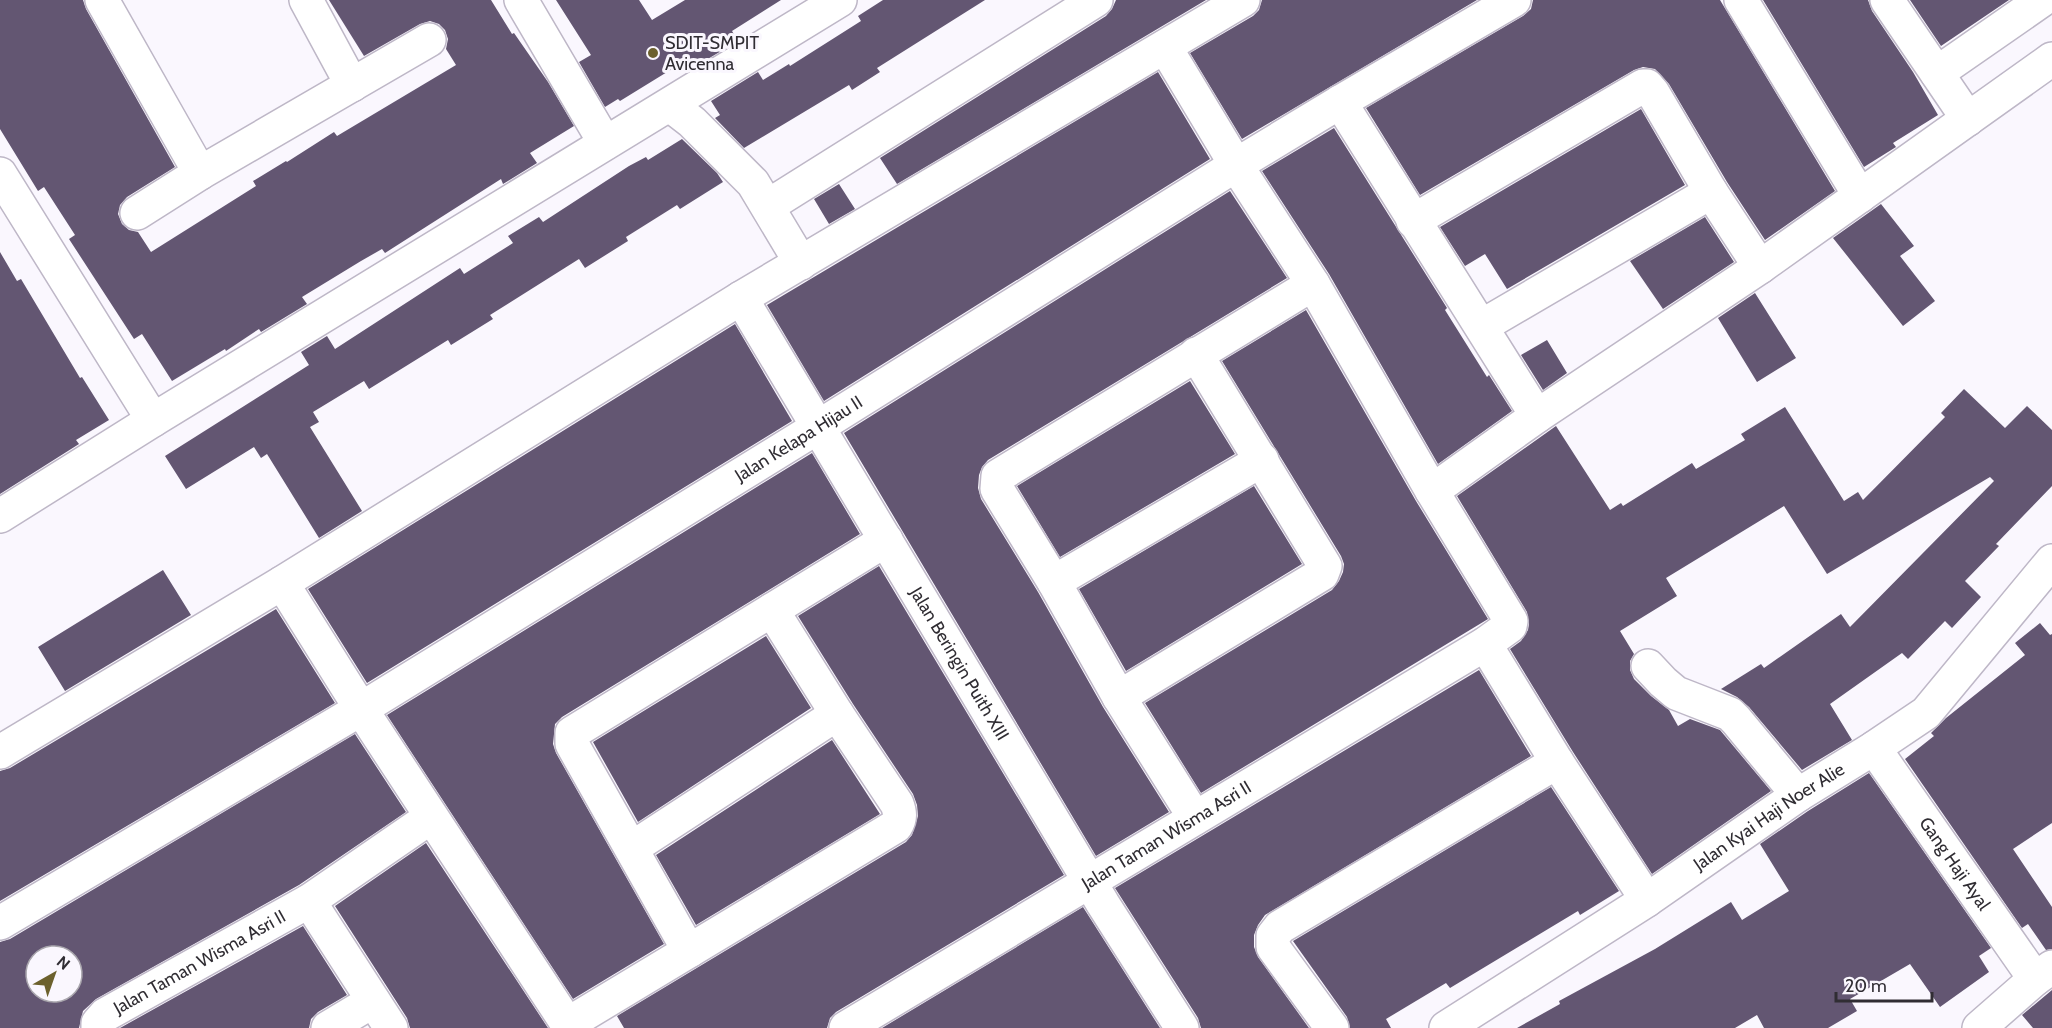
<svg xmlns="http://www.w3.org/2000/svg" width="2052" height="1028" viewBox="0 0 2052 1028" font-family="Cabin,sans-serif">
  <style>
    .building { fill: #635672; fill-rule: evenodd }
    .lines { fill: none; stroke-linecap: round; stroke-linejoin: round }
    .street-casing { stroke: #beb7c7; stroke-width: 36 }
    .secondary-casing { stroke: #beb7c7; stroke-width: 36 }
    .street { stroke: #fff; stroke-width: 33 }
    .secondary { stroke: #fff; stroke-width: 33 }
    .poi-dot { fill: #6c612d; stroke: #faf7fe; stroke-width: 2 }
    .labels { text-anchor: middle; dominant-baseline: central; stroke-width: 6; stroke-linejoin: round; paint-order: stroke }
    .poi-label { font-size: 18px; fill: #302d33; stroke: #faf7fe; text-anchor: start }
    .street-label { font-size: 18px; fill: #302d33; stroke: #faf7fe }
  </style>
  <rect width="100%" height="100%" fill="#faf7fe"/>
  <!-- building -->
  <path class="building" d="M0 0H83L86 9 175 167 127 197 120 205 118 214 122 224 129 230 138 232 151 252 256 186 253 181 286 161 287 162 334 132 337 136 456 65 446 49 448 39 445 30 439 24 430 21 420 24 364 56 329 0H491L512 34 514 33 548 82 574 126 530 153 537 163 503 184 501 179 385 253 382 249 361 261 302 297 307 304 261 332 259 329 226 351 225 349 172 381 142 334 134 339 69 239 75 235 44 187 38 191 0 129Z
    M556 0H639L652 20 685 0H781L732 31 738 41 691 69 685 61 620 101 618 99 605 107 579 62 591 55Z
    M883 0H985L877 68 880 72 852 90 849 85 744 148 715 118 720 115 711 101 758 72 763 80 789 64 790 66 861 21 858 16Z
    M1116 0H1206L897 184 880 158 1106 16 1112 9Z
    M1262 0H1477L1242 139 1190 53 1253 16 1259 10Z
    M1533 0H1720L1835 191 1765 240 1727 182 1669 84 1655 69 1643 67 1634 70 1420 195 1366 108 1523 16 1531 9Z
    M1763 0H1868L1872 11 1913 72 1938 115 1893 143 1896 147 1864 167Z
    M1910 0H2009L1941 46Z
    M1158 72 1210 159 824 401 767 305Z
    M1641 109 1685 185 1507 289 1485 254 1465 266 1440 227Z
    M1334 128 1447 308 1445 310 1487 377 1489 375 1512 411 1438 464 1329 274 1262 171Z
    M682 139 717 173 723 182 680 209 677 205 626 237 628 241 585 268 579 259 490 315 493 319 451 345 448 340 369 389 364 381 313 412 319 422 310 427 362 511 319 538 267 454 261 458 254 447 186 489 165 456 309 365 301 352 327 336 335 349 460 268 464 274 513 243 508 236 539 217 543 222 629 166 646 157 648 160Z
    M839 184 855 209 829 224 814 199Z
    M1230 191 1287 278 988 460 982 467 979 475 978 488 981 499 1038 592 1103 707 1169 812 1096 856 844 433Z
    M1881 204 1914 246 1900 256 1935 301 1903 326 1833 238Z
    M1705 217 1734 262 1663 309 1630 261Z
    M0 252 17 281 21 279 80 378 82 377 109 420 76 440 79 444 0 494Z
    M1755 293 1796 358 1757 382 1718 318Z
    M1306 310 1416 501 1488 619 1201 793 1145 703 1332 590 1339 581 1343 572 1344 564 1341 556 1222 361Z
    M735 324 792 421 367 683 308 589Z
    M1547 340 1567 373 1543 390 1521 355Z
    M1190 381 1235 454 1060 557 1017 486Z
    M1964 389 2005 428 2027 406 2052 430V486L1996 544 1999 546 1965 581 1981 597 1952 628 1945 621 1908 659 1902 653 1830 704 1852 740 1802 770 1749 707 1737 697 1721 689 1761 664 1764 668 1841 614 1850 627 1994 481 1990 477 1827 574 1784 506 1666 578 1677 596 1620 631 1634 654 1630 661V670L1634 679 1651 696 1669 710 1678 726 1690 719 1720 730 1771 791 1652 874 1573 752 1510 649 1521 641 1528 630 1529 624 1527 612 1457 496 1556 426 1610 510 1621 503 1623 506 1692 463 1696 469 1745 440 1741 434 1785 407 1844 501 1858 492 1863 500 1945 417 1941 413Z
    M812 453 860 534 562 717 555 724 553 744 556 753 664 944 573 999 387 715Z
    M1254 486 1302 564 1126 671 1079 589Z
    M879 566 1064 875 836 1012 830 1018 827 1028H624L617 1016 906 842 912 835 918 816 917 805 913 794 853 704 798 616Z
    M163 570 191 615 65 691 38 647Z
    M276 609 335 703 0 901V771L10 768Z
    M2040 623 2050 635 2052 634V823L2013 849 2052 907V949L2046 950 2028 924 2022 928 1905 759 1934 736 1931 733 1946 718 2025 655 2015 643Z
    M766 636 811 708 638 822 593 742Z
    M1479 670 1531 756 1265 915 1258 925 1254 935V947L1258 957 1309 1028H1201L1198 1018 1115 888Z
    M355 734 406 812 299 885 96 999 83 1011 79 1028H0V942L10 939ZM36 956H72V992H36Z
    M832 740 880 814 696 925 656 855Z
    M1869 773 1991 948 1979 956 1989 972 1940 1007 1910 964 1850 999 1857 1011 1828 1028H1764L1757 1015 1735 1028H1517L1560 1004 1559 1001 1655 949 1731 902 1742 920 1789 891 1760 844 1808 811Z
    M1551 787 1619 891 1580 915 1578 911 1450 988 1446 983 1386 1019 1391 1028H1350L1347 1017 1293 941Z
    M426 843 548 1028H410L407 1018 335 906Z
    M1083 907 1160 1028H882Z
    M303 926 347 995 318 1012 311 1019 309 1028H120Z
    M2052 990V1028H2033L2022 1015Z"/>
  <g class="lines">
    <defs>
      <g id="street">
        <path d="M102 0 200 173"/>
        <path d="M306 0 352 85"/>
        <path d="M521 0 605 143"/>
        <path d="M1741 0 1860 196"/>
        <path d="M1887 0 1968 119"/>
        <path d="M1937 73 2042 0"/>
        <path d="M1340 102 1537 416"/>
        <path d="M670 105 692 122 753 183 801 263"/>
        <path d="M0 174 153 420"/>
        <path d="M768 206 1096 0"/>
        <path d="M137 213 200 173 429 40"/>
        <path d="M1413 221 1643 86H1647L1653 93 1711 192 1760 267"/>
        <path id="s1" d="M741 298 1103 904 1182 1028"/>
        <path d="M1482 326 1711 192"/>
        <path d="M1432 491 1537 416 1760 267 2052 59"/>
        <path d="M0 516 153 420 840 0"/>
        <path d="M1054 582 1262 460"/>
        <path d="M282 583 361 709 570 1028"/>
        <path d="M1485 644 1557 762 1647 900"/>
        <path d="M1648 666 1663 682 1676 693 1730 714 1736 720 1798 795"/>
        <path d="M1119 697 1322 574 1325 566 1196 354"/>
        <path id="s2" d="M1874 748 2035 979"/>
        <path d="M0 752 282 583 741 298 1243 0"/>
        <path d="M1195 818 1119 697 1054 582 997 489 998 476 1313 284"/>
        <path d="M632 848 837 714"/>
        <path d="M309 901 391 1028"/>
        <path id="s3" d="M0 923 361 709 818 427 1236 165 1340 102 1514 0"/>
        <path d="M689 951 572 744V733L886 540"/>
        <path d="M568 1024 896 826C901 818 900 812 897 804L837 714 772 610"/>
        <path id="s4" d="M98 1028V1023L105 1015 309 901 431 817"/>
        <path d="M328 1028 373 1001"/>
        <path id="s5" d="M846 1028 1485 644 1510 626 1511 621 1432 491 1313 284 1236 165 1165 47"/>
        <path d="M1332 1028 1273 947V936L1280 927 1557 762"/>
        <path d="M1979 1028 2035 979 2052 967"/>
      </g>
      <g id="secondary">
        <path id="s6" d="M1446 1028 1647 900 1798 795 1874 748 1926 713 2052 561"/>
      </g>
    </defs>
    <!-- street casing -->
    <use href="#street" class="street-casing"/>
    <!-- secondary casing -->
    <use href="#secondary" class="secondary-casing"/>
    <!-- street -->
    <use href="#street" class="street"/>
    <!-- secondary -->
    <use href="#secondary" class="secondary"/>
  </g>
  <!-- markers -->
  <circle class="poi-dot" cx="653" cy="53" r="6"/>
  <g class="labels">
    <!-- poi labels -->
    <g class="poi-label">
      <text x="665" y="43">SDIT-SMPIT<tspan x="665" dy="21">Avicenna</tspan></text>
    </g>
    <!-- street labels -->
    <g class="street-label">
      <text stroke="none"><textPath href="#s3" startOffset="934">Jalan Kelapa Hijau II</textPath></text>
      <text stroke="none"><textPath href="#s1" startOffset="426">Jalan Beringin Puith XIII</textPath></text>
      <text stroke="none"><textPath href="#s6" startOffset="386">Jalan Kyai Haji Noer Alie</textPath></text>
      <text stroke="none"><textPath href="#s5" startOffset="374">Jalan Taman Wisma Asri II</textPath></text>
      <text stroke="none"><textPath href="#s2" startOffset="141">Gang Haji Ayal</textPath></text>
      <text stroke="none"><textPath href="#s4" startOffset="124">Jalan Taman Wisma Asri II</textPath></text>
    </g>
  </g>
  <!-- north arrow -->
  <g transform="translate(54 974) rotate(40)"><circle r="28" fill="#faf7fe" stroke="#a9a6ad" stroke-width="1.5"/>
  <path d="M0-4.5L10 22L0 15L-10 22Z" fill="#6c612d"/>
  <text y="-9" font-size="16" font-weight="bold" text-anchor="middle" fill="#302d33">N</text>
  </g>
  <!-- scale -->
  <path d="M1836 992v9h96v-9" fill="none" stroke="#302d33" stroke-width="3"/>
  <text x="1845" y="992" font-size="18" fill="#302d33" stroke="#faf7fe" stroke-width="4.5" paint-order="stroke">20 m</text>
</svg>
